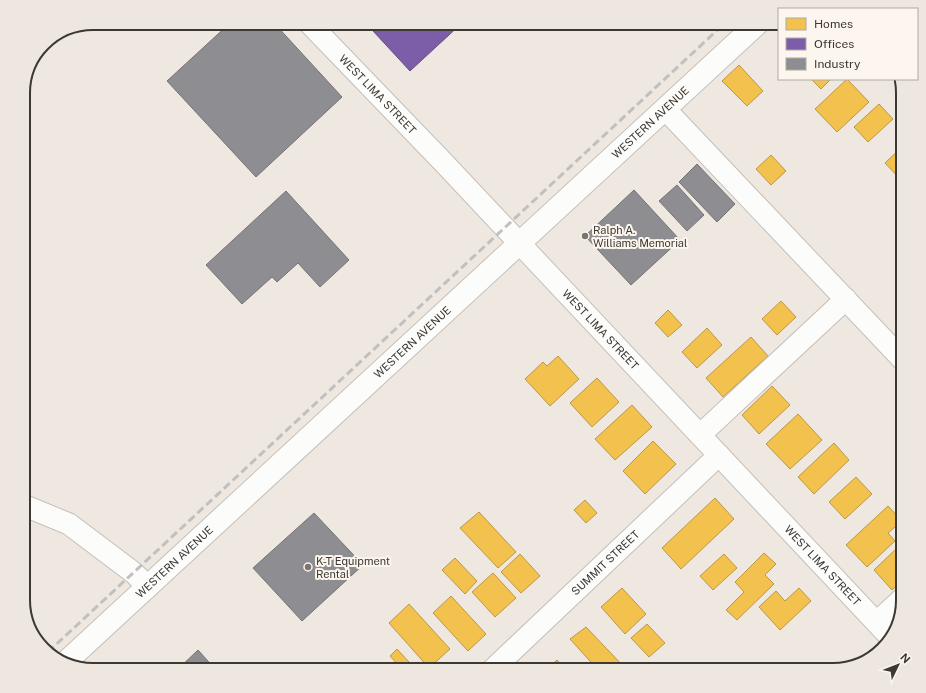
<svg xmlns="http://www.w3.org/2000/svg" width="926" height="693" viewBox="0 0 926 693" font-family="'Public Sans',sans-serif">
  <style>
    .homes { fill: #f2c14e; stroke: #bb9846 }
    .offices { fill: #7b5ea7; stroke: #685384 }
    .industry { fill: #8d8d92; stroke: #757475 }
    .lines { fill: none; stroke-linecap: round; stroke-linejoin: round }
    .minor-casing { stroke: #c4bfb9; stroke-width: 23 }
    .major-casing { stroke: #c4bfb9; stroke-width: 24 }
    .minor { stroke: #fcfcfa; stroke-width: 21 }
    .major { stroke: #fcfcfa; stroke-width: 22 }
    .rail { stroke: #c1c0be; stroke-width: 3; stroke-dasharray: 8 4; stroke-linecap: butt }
    .poi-dot { fill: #7a766f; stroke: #fdf6ee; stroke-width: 1.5 }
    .labels { text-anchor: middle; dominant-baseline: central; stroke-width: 4; stroke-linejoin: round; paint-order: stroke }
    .street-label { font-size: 11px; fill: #3c3832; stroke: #fdf6ee }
    .poi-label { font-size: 11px; fill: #3c3832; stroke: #fdf6ee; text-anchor: start }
    .rim { fill: none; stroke: #3c3832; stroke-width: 2 }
  </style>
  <rect width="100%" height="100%" fill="#eee8e1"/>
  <!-- homes -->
  <path class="homes" d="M739 65 763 91 747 106 722 81Z
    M811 79H831L821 89Z
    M847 79 869 102 837 132 815 109Z
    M879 104 893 119 868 142 854 127Z
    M903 146V180L902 181 885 163Z
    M771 155 786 171 771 185 756 169Z
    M781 301 796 317 777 335 762 319Z
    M668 310 682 325 668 337 655 323Z
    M707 328 722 345 697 368 682 352Z
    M751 337 768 356 723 397 706 378Z
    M558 356 579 379 550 406 525 379 543 362 547 366Z
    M597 378 619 402 592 427 570 403Z
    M772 386 790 405 759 434 742 415Z
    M632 405 652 427 615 460 595 439Z
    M798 414 822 440 790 469 766 444Z
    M653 441 676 464 645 494 623 471Z
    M834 443 849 460 814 494 798 477Z
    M856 477 872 494 845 519 829 502Z
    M715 498 734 519 681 569 662 548Z
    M585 500 597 513 586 523 574 510Z
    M888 506 902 521 888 533 895 541 867 567 846 545Z
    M479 512 516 552 498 568 460 528Z
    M898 547 903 552V580L892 590 874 570Z
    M764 553 776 564 765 575 774 584 737 620 726 610 744 592 735 582Z
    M520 554 540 576 521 593 501 572Z
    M724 554 737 568 713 590 700 576Z
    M455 558 477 581 465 594 442 570Z
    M493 573 516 598 495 617 472 592Z
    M622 588 646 614 625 634 601 607Z
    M799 588 811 601 780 630 759 607 776 591 785 601Z
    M451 596 486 634 468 651 433 613Z
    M409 604 450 649 429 668 389 623Z
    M647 624 665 643 649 657 631 638Z
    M586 627 626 669 625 670H598L570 639Z
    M397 649 409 662 402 668 403 670H397L400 667 390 656Z
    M557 660 566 670H546Z"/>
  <!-- offices -->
  <path class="offices" d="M382 23H462L410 71 373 31Z"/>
  <!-- industry -->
  <path class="industry" d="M230 23H274L342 97 256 177 167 81Z
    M613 23H628L620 30Z
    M652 23H666L658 30Z
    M697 164 735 204 717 222 679 182Z
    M677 185 704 215 687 231 659 201Z
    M634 190 680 240 631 285 585 236Z
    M286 191 349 260 320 287 298 263 277 282 272 277 242 304 206 265Z
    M314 513 363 565 302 621 253 568Z
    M198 650 216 670H177Z"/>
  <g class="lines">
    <defs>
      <g id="minor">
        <path id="s1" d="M309 23 443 162 890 637"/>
        <path d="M665 109 903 360"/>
        <path d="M700 435 846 299"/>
        <path d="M23 505 69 524 134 573 148 587"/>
        <path d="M877 622 903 598"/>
        <path id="s2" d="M492 670 719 455"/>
      </g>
      <g id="major">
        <path id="s3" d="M67 661 758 23"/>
      </g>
    </defs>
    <!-- minor casing -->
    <use href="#minor" class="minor-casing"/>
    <!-- major casing -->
    <use href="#major" class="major-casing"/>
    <!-- minor -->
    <use href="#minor" class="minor"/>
    <!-- major -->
    <use href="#major" class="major"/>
    <!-- rail -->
    <path class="rail" d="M48 652 725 23"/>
  </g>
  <!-- markers -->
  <g class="poi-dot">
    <circle cx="585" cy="236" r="4"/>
    <circle cx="308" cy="567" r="4"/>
  </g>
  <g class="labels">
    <!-- street labels -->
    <g class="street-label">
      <text stroke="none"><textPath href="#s1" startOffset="99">WEST LIMA STREET</textPath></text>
      <text stroke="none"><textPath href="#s3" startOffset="794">WESTERN AVENUE</textPath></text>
      <text stroke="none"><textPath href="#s1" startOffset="423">WEST LIMA STREET</textPath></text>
      <text stroke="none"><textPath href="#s3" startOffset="470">WESTERN AVENUE</textPath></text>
      <text stroke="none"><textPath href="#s3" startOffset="146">WESTERN AVENUE</textPath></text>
      <text stroke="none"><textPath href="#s2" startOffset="156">SUMMIT STREET</textPath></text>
      <text stroke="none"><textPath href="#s1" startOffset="747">WEST LIMA STREET</textPath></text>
    </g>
    <!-- poi labels -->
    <g class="poi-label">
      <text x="593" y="230">Ralph A.<tspan x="593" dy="13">Williams Memorial</tspan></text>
      <text x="316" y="561">K-T Equipment<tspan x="316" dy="13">Rental</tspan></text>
    </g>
  </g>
  <!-- crop -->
  <path d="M0 0H926V693H0ZM93 30H833A63 63 0 0 1 896 93V600A63 63 0 0 1 833 663H93A63 63 0 0 1 30 600V93A63 63 0 0 1 93 30Z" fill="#eee7df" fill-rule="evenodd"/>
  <path class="rim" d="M93 30H833A63 63 0 0 1 896 93V600A63 63 0 0 1 833 663H93A63 63 0 0 1 30 600V93A63 63 0 0 1 93 30Z"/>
  <!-- legend -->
  <rect x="778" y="8" width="140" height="72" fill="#fdf6ee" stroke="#b0aaa3"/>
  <rect x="786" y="18" width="20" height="12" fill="#f2c14e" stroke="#b0aaa3"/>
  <text x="814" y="28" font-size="12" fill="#3c3832">Homes</text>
  <rect x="786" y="38" width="20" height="12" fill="#7b5ea7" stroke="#b0aaa3"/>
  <text x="814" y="48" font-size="12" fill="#3c3832">Offices</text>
  <rect x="786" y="58" width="20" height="12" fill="#8d8d92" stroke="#b0aaa3"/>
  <text x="814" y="68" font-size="12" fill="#3c3832">Industry</text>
  <!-- north arrow -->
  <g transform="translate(898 665) rotate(47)" stroke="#fdf6ee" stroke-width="3" paint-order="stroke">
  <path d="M0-3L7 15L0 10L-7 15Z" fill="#3c3832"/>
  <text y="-6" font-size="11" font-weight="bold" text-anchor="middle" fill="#3c3832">N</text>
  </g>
</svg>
